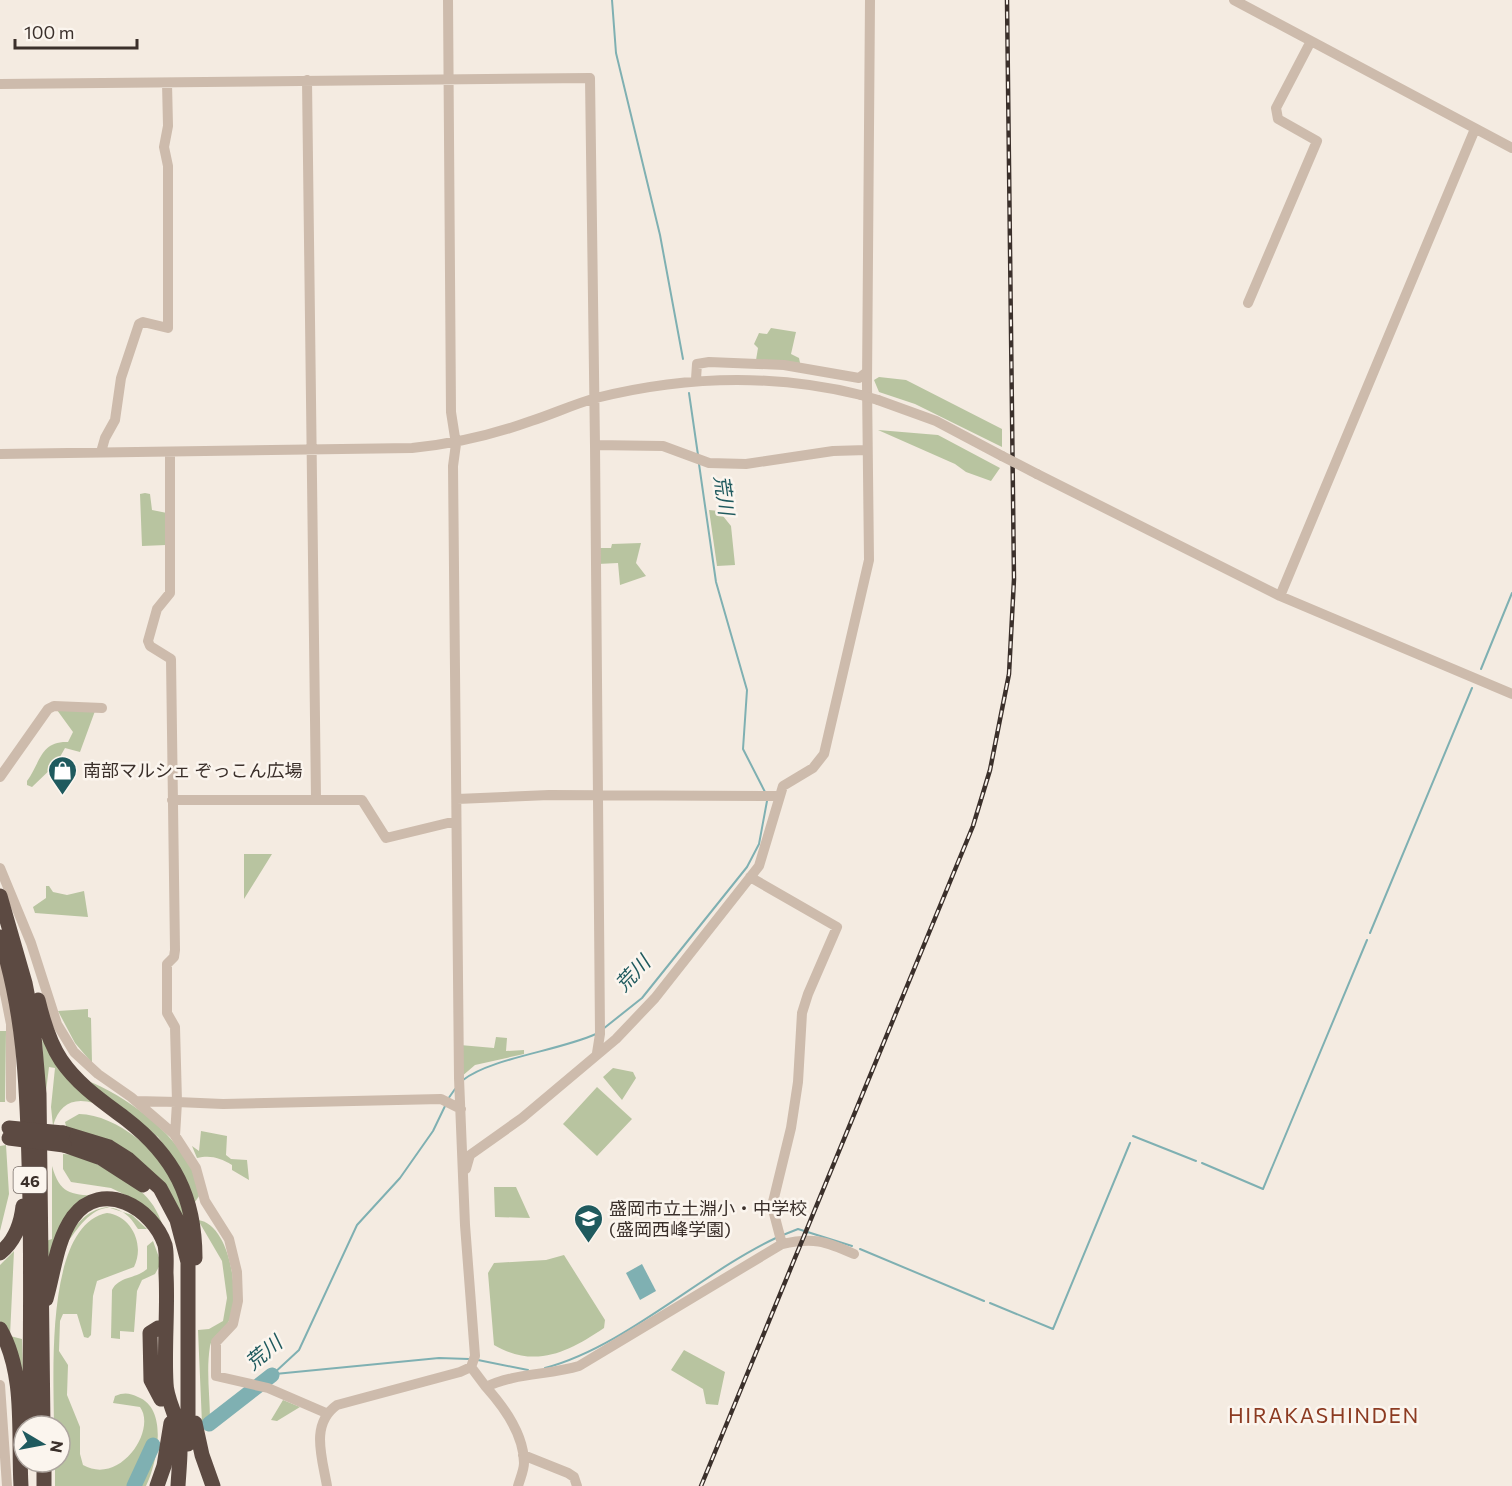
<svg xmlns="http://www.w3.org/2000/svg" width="1512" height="1486" viewBox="0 0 1512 1486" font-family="Commissioner,'Noto Sans JP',sans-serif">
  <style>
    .green { fill: #b8c4a0 }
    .water { fill: #7fb0b2 }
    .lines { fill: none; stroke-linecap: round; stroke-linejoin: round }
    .stream { stroke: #7fb0b2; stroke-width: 2 }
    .river { stroke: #7fb0b2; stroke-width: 15 }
    .minor { stroke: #cdbbac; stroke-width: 10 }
    .highway { stroke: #5c4a42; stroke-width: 15 }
    .rail-casing { stroke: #3b302b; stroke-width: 4.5 }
    .rail { stroke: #fbf5ee; stroke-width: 2; stroke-dasharray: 7; stroke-linecap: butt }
    .minor-bridge { stroke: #cdbbac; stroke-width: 10 }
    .highway-bridge { stroke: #5c4a42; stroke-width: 15 }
    .labels { text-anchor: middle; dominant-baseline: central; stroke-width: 5; stroke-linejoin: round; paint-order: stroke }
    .shield { fill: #fbf5ee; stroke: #756b66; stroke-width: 1.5 }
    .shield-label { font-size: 16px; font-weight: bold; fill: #3b302b }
    .poi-label { font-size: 18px; fill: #3b302b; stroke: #fbf5ee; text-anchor: start }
    .water-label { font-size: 20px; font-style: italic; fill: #1f5a5e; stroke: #fbf5ee }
    .quarter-label { font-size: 21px; letter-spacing: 1.5px; fill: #8c3b22; stroke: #fbf5ee }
  </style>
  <rect width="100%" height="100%" fill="#f4ebe1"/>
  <!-- green -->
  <path class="green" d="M771 328 796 332 791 354 799 358 800 363 756 360 758 348 754 344 759 333 767 334Z
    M879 377 906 380 1002 429V447L915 404 879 392 874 380Z
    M878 430 938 435 1000 468 991 481 966 472 955 464Z
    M145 493 150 494 152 510 167 513 166 545 142 546 140 494Z
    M709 510 719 511 731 526 735 565 717 566Z
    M641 543 636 563 646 576 620 585 618 563 598 564V548H611L612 544Z
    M57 710 95 711 80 752 65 748 56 764 32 787 27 785V781C41 762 40 741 68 742L73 732Z
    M244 854H272L244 899Z
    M46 886H49L53 892 67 895 84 891 88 917 35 913 33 907 46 898Z
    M88 1009V1017L91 1018 92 1063 75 1043 58 1011Z
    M0 1031H6L5 1102H0Z
    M42 1037 94 1103C73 1097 59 1104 53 1126L51 1107 55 1068 49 1067 45 1099Z
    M496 1037 507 1038 506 1051 524 1050V1054L475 1065 461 1077 460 1045 494 1048Z
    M613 1068 633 1072 636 1078 622 1100 603 1077Z
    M86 1080C126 1096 171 1129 192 1169 196 1177 197 1187 199 1196L193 1205 167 1149 158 1137Z
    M597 1087 632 1119 597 1156 563 1124Z
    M79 1114C118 1115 160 1152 176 1185 183 1199 184 1220 187 1235L164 1184 66 1126 65 1122Z
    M201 1131 227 1136 226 1155 231 1159 247 1160 249 1180 232 1170V1165C220 1158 211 1155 197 1158L192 1146 199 1151Z
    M6 1145 9 1194 0 1231V1146Z
    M63 1154C80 1155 92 1161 107 1170 145 1191 156 1199 168 1242L138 1201 111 1188 71 1182 63 1169Z
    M52 1166C60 1194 70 1194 96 1196L77 1206 47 1279 46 1241 52 1239Z
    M494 1187H516L530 1218 495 1217Z
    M107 1207 132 1215 147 1229H138C135 1225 133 1221 129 1217 102 1192 80 1224 66 1245L65 1241C77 1224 86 1210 107 1207Z
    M107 1213C132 1216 145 1245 134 1267L97 1281 93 1296 91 1335 88 1338 84 1337 77 1314H63L60 1321 59 1351 68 1365 67 1395 80 1427V1454L83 1465C120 1486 157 1430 140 1407L113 1403 115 1396C124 1392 130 1393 138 1397 169 1409 157 1463 146 1486H55V1462H60V1426H54C54 1378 44 1225 107 1213Z
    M198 1220C230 1224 241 1296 229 1321 224 1331 212 1335 210 1346 206 1371 210 1396 210 1420L202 1424 198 1330 209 1329 223 1321 227 1298 222 1261Z
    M153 1241 161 1263 155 1274 142 1280 137 1291 134 1332 120 1331V1339L111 1338 112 1290C119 1276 136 1279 147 1269V1246Z
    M14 1251 10 1336 22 1339 23 1376 14 1344 0 1321V1265Z
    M564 1255 605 1320 604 1328C568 1352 536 1369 494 1345L488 1273 494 1263 546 1260Z
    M684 1350 725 1372 718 1405 706 1404 703 1389 671 1370Z
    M283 1400 300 1407 277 1421 271 1420Z"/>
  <!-- water -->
  <path class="water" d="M642 1264 656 1291 640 1300 626 1273Z"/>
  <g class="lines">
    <!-- stream -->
    <path class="stream" d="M612 0 616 53 660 235 683 359
      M689 393 698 455
      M699 464 716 582 747 690 743 749 765 792
      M1481 669 1512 593
      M1370 933 1472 688
      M603 1029 642 998 747 867 759 844 767 801
      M463 1080C491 1058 558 1051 596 1034
      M448 1099 455 1089
      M1133 1136 1196 1161
      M1202 1163 1263 1189 1367 940
      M783 1235 798 1229 852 1246
      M860 1249 984 1301
      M990 1303 1053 1329 1130 1143
      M478 1360 528 1370
      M545 1368C625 1347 702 1272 778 1237
      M275 1374 439 1358 469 1359
      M272 1375 299 1350 357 1225 400 1178 433 1131 446 1104"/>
    <!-- river -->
    <path class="river" d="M209 1424 272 1375
      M134 1486 153 1445"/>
    <!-- minor -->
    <path class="minor" d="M1234 0 1512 148
      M307 80 316 799
      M0 84 590 78 595 445 663 446 709 463 746 464 833 451 867 450
      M1248 303 1317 141 1278 119 1276 108 1311 41
      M696 379 697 364 709 362 784 365 859 378 867 372
      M878 400 936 421 1002 456
      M595 445 600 1034 597 1053
      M101 452 105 438 115 420 121 378 139 324 143 322 168 328V166L164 147 168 126 167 83
      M170 452V593L157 609 148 641 150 646 171 659 175 950 174 957 167 964V1013L175 1027 177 1102 223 1104 441 1099 461 1109
      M0 454 412 448C453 444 492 435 531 421 553 414 574 404 596 398 684 376 772 373 861 395
      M1037 474 1280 596 1512 694
      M1280 596 1475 129
      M0 777 48 709 54 706 102 708
      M457 799 549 795 778 796
      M172 800H362L386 838 456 821
      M0 868 31 943 57 1024 74 1052 98 1074 131 1097 174 1134 196 1168 205 1201 229 1239 237 1272 238 1301 233 1324 216 1342V1376L268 1388 326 1413
      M750 877 837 927 808 994 802 1013 798 1082 791 1128 772 1206 782 1244
      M0 969 11 1024V1098
      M136 1101 177 1102 175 1136
      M466 1169 470 1155 522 1118 616 1039 655 998 759 866 783 786 813 768 824 754 869 560 867 384 870 0
      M471 1367 486 1387C514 1373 549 1375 579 1366L782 1244C813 1237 825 1241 854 1254
      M0 1385 7 1486
      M486 1387C504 1407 524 1434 524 1463 524 1470 520 1479 518 1486
      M523 1455 568 1473 574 1477 577 1486
      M327 1486C322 1457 310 1424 337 1405L460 1372 471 1367 475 1356 465 1225 459 1078 453 466 456 444 451 412 448 0"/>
    <!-- highway -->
    <path class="highway" d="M0 896 25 983 33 1024 39 1094 43 1426
      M0 937C24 1011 27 1085 29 1162 32 1250 30 1338 30 1426
      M38 1000C43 1021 49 1042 61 1060 78 1085 102 1101 126 1119 174 1156 195 1197 195 1258
      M63 1133 109 1147 128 1159 160 1188 177 1220 188 1262V1444
      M64 1145 101 1158 143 1185
      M0 1253C15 1241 21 1224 23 1206
      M46 1299C54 1272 56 1241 73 1217 102 1178 153 1208 165 1245 167 1254 166 1264 166 1273 168 1309 164 1346 166 1383 166 1397 175 1412 178 1427 182 1446 179 1467 178 1486
      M158 1328 150 1333 151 1380 161 1399
      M0 1329C26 1374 18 1435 21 1486
      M195 1423 202 1455 213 1486
      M44 1462V1486
      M157 1486 164 1466 171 1423"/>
    <defs>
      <path id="rail" d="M701 1486 973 826 990 770 1009 674 1014 579 1007 0"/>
    </defs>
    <!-- rail casing -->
    <use href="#rail" class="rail-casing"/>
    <!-- rail -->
    <use href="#rail" class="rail"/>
    <!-- minor-bridge -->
    <path class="minor-bridge" d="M861 395 878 400
      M1002 456 1037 474"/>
    <!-- highway-bridge -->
    <path class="highway-bridge" d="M9 1128 63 1133
      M9 1138 64 1145"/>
  </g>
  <!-- icons -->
  <defs>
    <symbol id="shop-pin" viewBox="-11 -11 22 30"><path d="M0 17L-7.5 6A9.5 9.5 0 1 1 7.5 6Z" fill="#1f5a5e" stroke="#fbf5ee"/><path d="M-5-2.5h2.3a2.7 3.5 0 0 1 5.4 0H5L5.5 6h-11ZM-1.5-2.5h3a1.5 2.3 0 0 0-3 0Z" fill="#fff"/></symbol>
    <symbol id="school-pin" viewBox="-11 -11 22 30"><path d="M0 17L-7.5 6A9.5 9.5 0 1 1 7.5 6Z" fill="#1f5a5e" stroke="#fbf5ee"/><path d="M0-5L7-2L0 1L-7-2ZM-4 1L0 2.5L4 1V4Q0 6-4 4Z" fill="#fff"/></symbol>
  </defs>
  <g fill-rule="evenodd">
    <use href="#shop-pin" x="46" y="754" width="33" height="45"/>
    <use href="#school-pin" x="572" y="1202" width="33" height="45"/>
  </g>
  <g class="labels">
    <!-- shield labels -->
    <rect class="shield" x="13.5" y="1167" width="33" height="26" rx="4.5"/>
    <g class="shield-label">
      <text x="30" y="1180">46</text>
    </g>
    <!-- poi labels -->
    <g class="poi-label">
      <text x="83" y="770">南部マルシェ ぞっこん広場</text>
      <text x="609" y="1208">盛岡市立土淵小・中学校<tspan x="609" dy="21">(盛岡西峰学園)</tspan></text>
    </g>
    <!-- water labels -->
    <g class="water-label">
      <text transform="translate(725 495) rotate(82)">荒川</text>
      <text transform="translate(632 973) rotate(-47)">荒川</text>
      <text transform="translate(263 1352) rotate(-40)">荒川</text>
    </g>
    <!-- quarter labels -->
    <g class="quarter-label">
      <text x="1324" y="1414">HIRAKASHINDEN</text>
    </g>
  </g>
  <!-- north arrow -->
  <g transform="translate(42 1444) rotate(100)"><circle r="28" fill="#fbf5ee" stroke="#aea6a0" stroke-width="1.5"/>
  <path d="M0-4.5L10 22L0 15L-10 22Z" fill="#1f5a5e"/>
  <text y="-9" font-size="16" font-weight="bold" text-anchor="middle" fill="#3b302b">N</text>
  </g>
  <!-- scale -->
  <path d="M15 39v9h122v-9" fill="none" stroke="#3b302b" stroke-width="3"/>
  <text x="24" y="39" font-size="18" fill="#3b302b" stroke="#fbf5ee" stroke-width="4.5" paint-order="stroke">100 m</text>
</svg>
